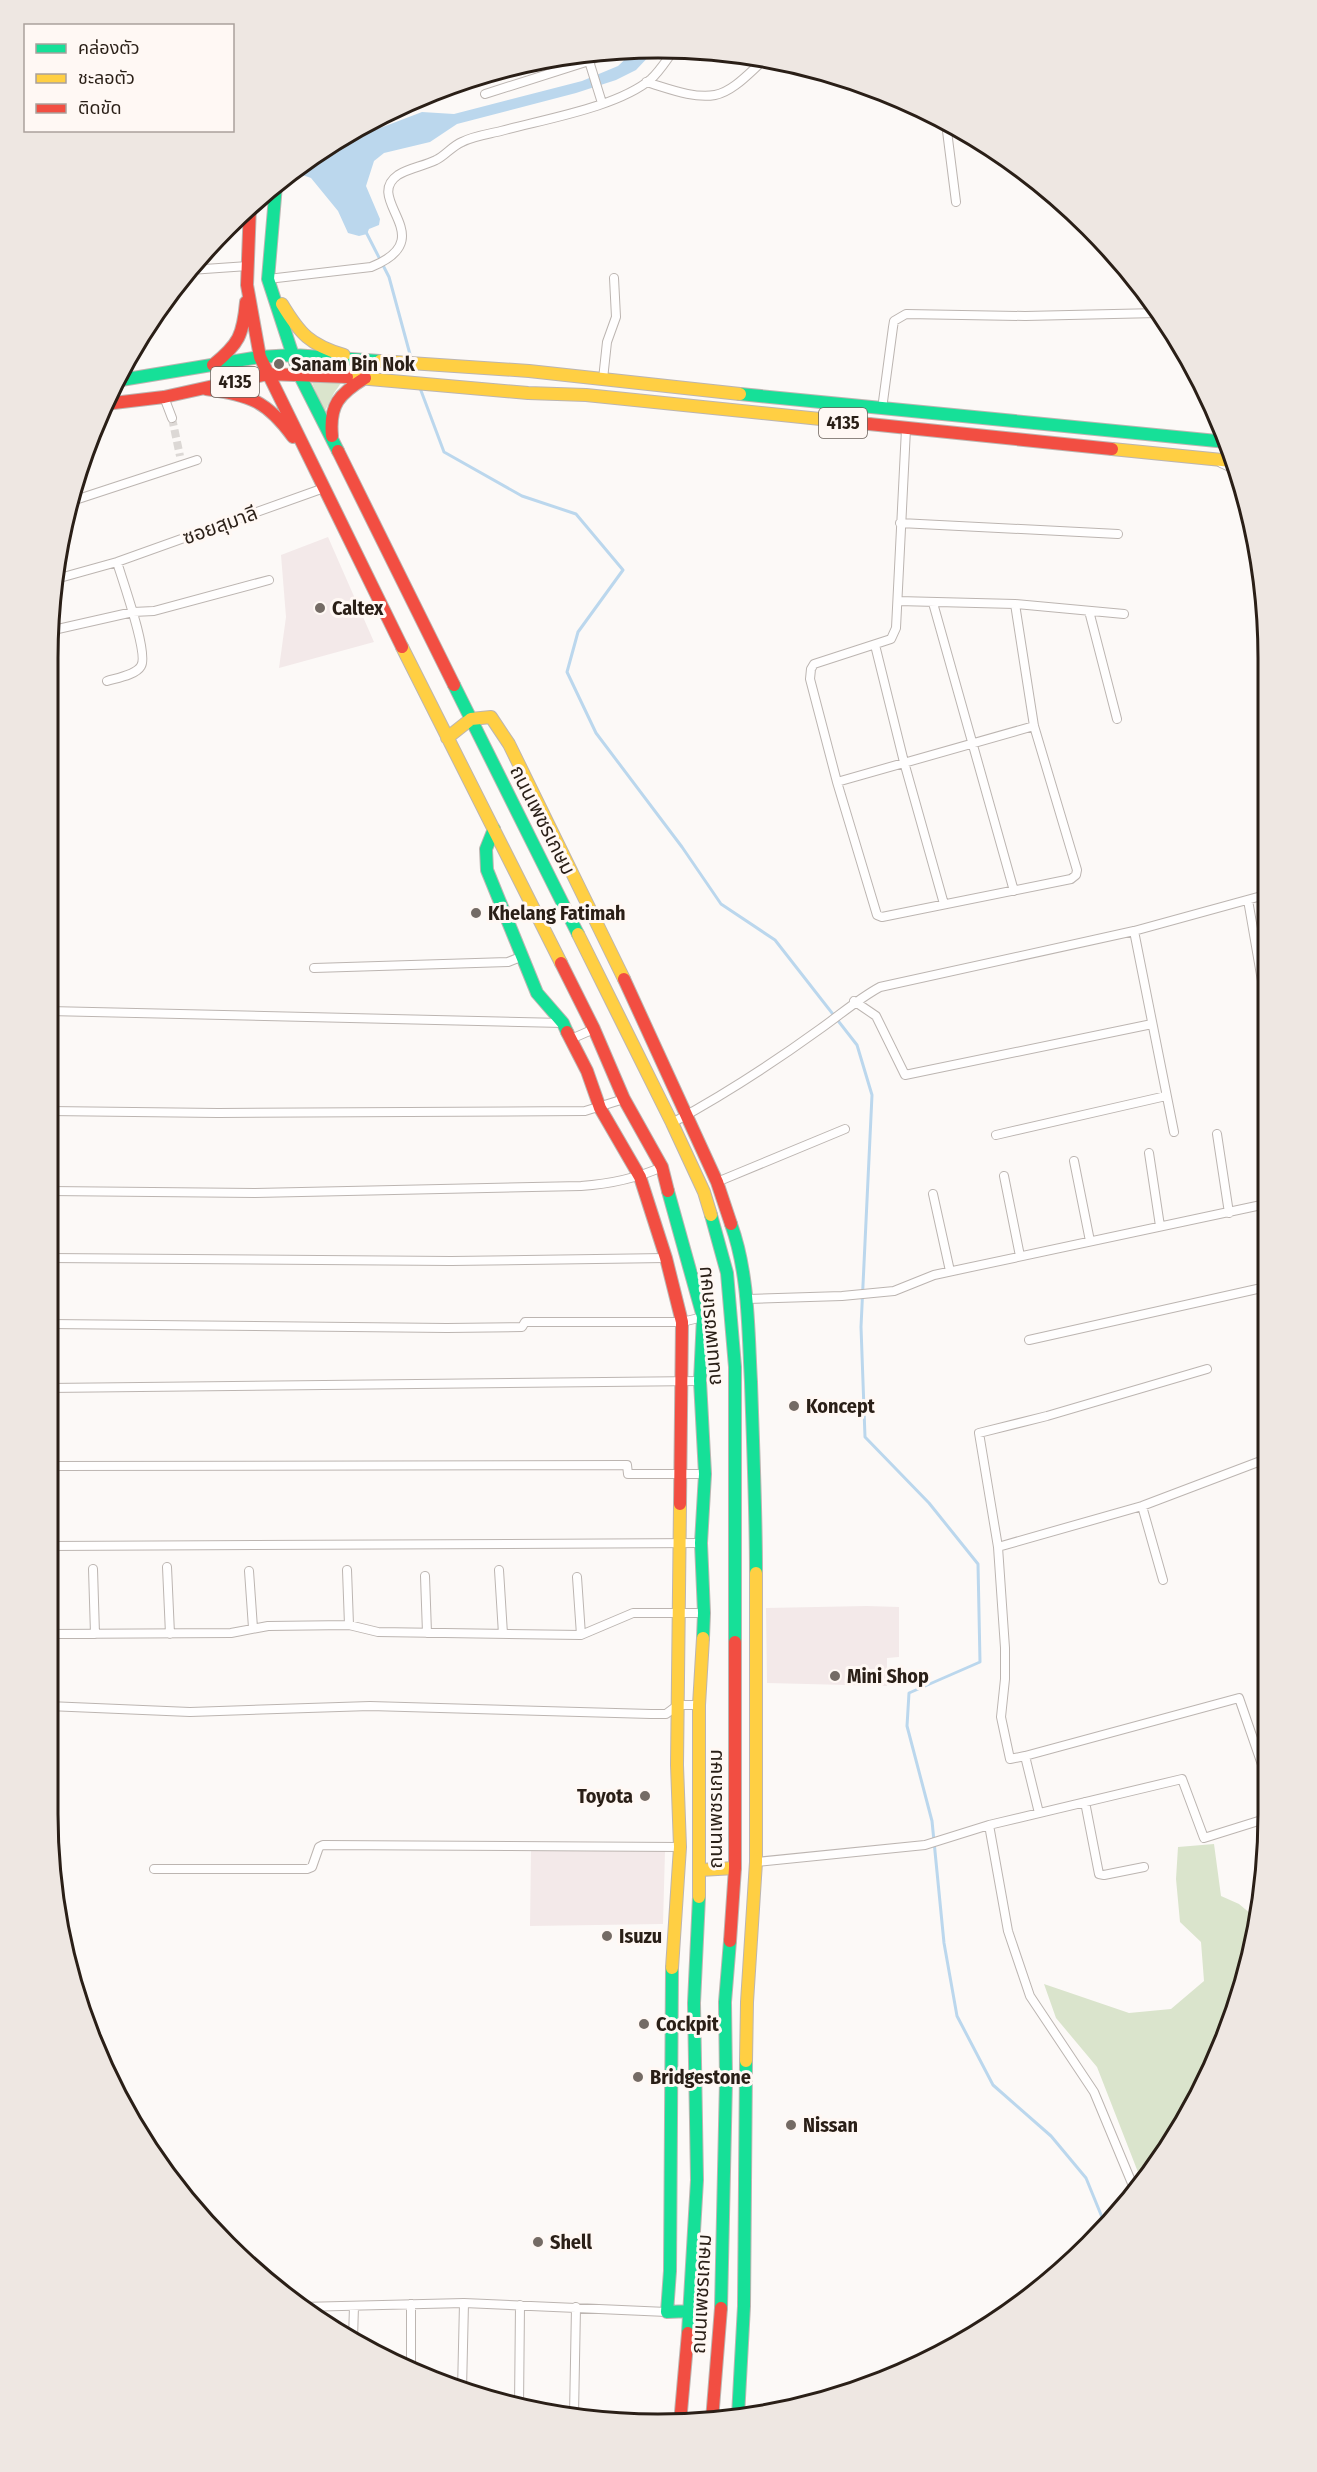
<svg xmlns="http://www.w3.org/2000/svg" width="1317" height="2472" viewBox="0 0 1317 2472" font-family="'Fira Sans Condensed','Noto Sans Thai',sans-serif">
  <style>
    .commercial { fill: #f3e9e9 }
    .green { fill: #dae4cc }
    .water { fill: #bbd7ed }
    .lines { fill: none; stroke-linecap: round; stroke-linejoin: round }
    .stream { stroke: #bbd7ed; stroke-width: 3 }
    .street-tunnel { stroke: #dcd8d5; stroke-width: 8; stroke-dasharray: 8 4; stroke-linecap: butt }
    .street-casing { stroke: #bcb5b1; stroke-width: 10 }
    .fast-casing { stroke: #bcb5b1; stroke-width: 14 }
    .slow-casing { stroke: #bcb5b1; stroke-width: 14 }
    .jam-casing { stroke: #bcb5b1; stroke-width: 14 }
    .street { stroke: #fffefe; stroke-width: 8 }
    .fast { stroke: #16e098; stroke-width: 12 }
    .slow { stroke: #ffcf43; stroke-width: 12 }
    .jam { stroke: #f24e42; stroke-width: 12 }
    .poi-dot { fill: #746b65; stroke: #fff8f4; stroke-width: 2 }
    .labels { text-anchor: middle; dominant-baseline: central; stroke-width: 6; stroke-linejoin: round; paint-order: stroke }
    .shield { fill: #fff8f4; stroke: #6a6059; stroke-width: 1.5 }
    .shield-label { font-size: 18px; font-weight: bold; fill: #2a1f17 }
    .poi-label { font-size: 20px; font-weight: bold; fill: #2a1f17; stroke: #fff8f4; text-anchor: start }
    .street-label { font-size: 20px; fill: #2a1f17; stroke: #fff8f4 }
    .rim { fill: none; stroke: #2a1f17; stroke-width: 3 }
  </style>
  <rect width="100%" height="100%" fill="#fcf9f7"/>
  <!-- commercial -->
  <path class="commercial" d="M328 537 374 642 279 668 286 617 281 555Z
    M867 1606 899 1607V1657L887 1658V1686L767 1683 766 1608Z
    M531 1850 665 1851 663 1924 530 1926Z"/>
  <!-- green -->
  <path class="green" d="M311 380 341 383 334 393 324 413Z
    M1214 1844 1221 1896 1239 1904 1257 1919 1248 1972 1206 2084 1143 2185 1097 2067 1056 2018 1044 1984 1129 2013 1171 2009 1204 1981 1201 1942 1180 1922 1176 1879 1178 1847Z"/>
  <!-- water -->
  <path class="water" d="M634 51H654L636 70 616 80 576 93 457 124 430 142 384 153 374 161 366 186 380 219 379 225 369 229 367 234 359 236 348 233 338 211 311 178 294 172 345 136 367 133 422 112 454 114 582 81 618 66Z"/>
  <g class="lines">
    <!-- stream -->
    <path class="stream" d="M366 232 389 277 411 358
      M420 388 444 452 522 496 576 514 623 570 578 632 567 672 596 733 682 847 721 904 775 940 857 1045 872 1095 861 1327 865 1437 929 1503 978 1564 980 1662 909 1693 907 1726 932 1821 944 1943 957 2016 993 2085 1051 2136 1086 2178 1106 2227"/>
    <!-- street-tunnel -->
    <path class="street-tunnel" d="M172 418 180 456"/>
    <defs>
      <path id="street" d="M589 61 602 103
        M538 63 565 67
        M646 82C667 88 693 99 715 95 733 92 751 71 764 60
        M485 94 589 61 606 52
        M946 123 956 202
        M190 270 248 266
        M268 279 371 267C443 238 362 200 398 175 409 168 424 166 436 160 445 156 452 146 462 142 473 136 489 134 501 131 545 119 618 107 651 79 660 71 667 59 674 50
        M603 379 607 342 616 317 614 278
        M164 397 172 418
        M882 409 893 327 894 321 906 314 1025 316 1158 313
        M1221 463 1234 469
        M69 502 197 460
        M900 523 1118 534
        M56 579 117 562 324 488
        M898 601 1015 604 1034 726 1077 870 1076 875 1071 879 882 917 877 915 837 782 810 679 811 669 814 664 891 639 896 628 906 429
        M933 603 1014 891
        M1015 604 1124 614
        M1089 611 1117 719
        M49 631 133 612 154 611 269 580
        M875 645 904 762 944 904
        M107 681C117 678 136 675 141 666 149 654 122 579 117 562
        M837 782 1034 726
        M1248 900 1265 998
        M1134 931 1174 1132
        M314 968 508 962 523 956
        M854 1001 876 1016 905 1075 1152 1024
        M49 1011 563 1023
        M571 1039 594 1029
        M49 1111 218 1113 585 1111 624 1099
        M672 1123C722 1096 773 1063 820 1029 840 1015 858 999 880 987L1134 931 1265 895
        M1217 1134 1229 1213
        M996 1135 1166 1096
        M1149 1153 1160 1226
        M1074 1161 1090 1241
        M1004 1176 1020 1256
        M717 1182 845 1129
        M49 1191 255 1193 581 1186C610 1184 635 1179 662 1167
        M933 1194 950 1271
        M49 1258 451 1261 666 1258
        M747 1299 842 1296 894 1291 934 1275 1266 1204
        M49 1324 447 1328 522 1327 525 1322H682L703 1317
        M1029 1340 1266 1287
        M48 1388 700 1381
        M48 1466 627 1465 628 1474H705
        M1142 1506 1163 1580
        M48 1546 701 1543
        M998 1547 1142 1506 1266 1459
        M167 1567 170 1634
        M93 1569 95 1634
        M347 1570 349 1625
        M499 1570 503 1634
        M249 1571 253 1628
        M425 1576 427 1633
        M577 1577 581 1635
        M48 1634 231 1633 268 1626 349 1625 378 1632 581 1635 633 1613H704
        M48 1706 190 1712 370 1706 651 1714H666L678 1705H699
        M1025 1756 1239 1698 1267 1779
        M1085 1802 1099 1874 1104 1875 1144 1867
        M1039 1813 1025 1756 1010 1759 1001 1717 1005 1679V1648L998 1547 979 1433 1047 1416 1207 1369
        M989 1825 1008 1931 1030 1996 1094 2092 1136 2193
        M756 1862 925 1845 989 1825 1182 1779 1204 1838 1268 1818
        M154 1869H307L312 1867 319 1847 323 1845 680 1847
        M301 2307 464 2303 667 2312
        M353 2339 354 2306
        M411 2370V2304
        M462 2390 464 2303
        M519 2406 520 2305
        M574 2415 576 2307"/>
      <path id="fast" d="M276 185 268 279 299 374 338 451
        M115 381 260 357 293 355 380 361
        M740 394 1227 442
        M454 685 578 934
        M494 829 486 849 487 870 537 993 563 1023 567 1032
        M668 1191 703 1317 700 1381 705 1474 701 1543 704 1613 703 1638
        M711 1215 727 1273 735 1367V1642
        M731 1224C749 1274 748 1329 751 1382 753 1446 756 1509 756 1573
        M672 1968 670 2271 667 2312 690 2311
        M721 2308 726 2080 725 2002 730 1941
        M688 2333 697 2180 694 2003 699 1897
        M738 2416 744 2306 746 2061"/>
      <path id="slow" d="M282 304C300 334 310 345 344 355
        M380 361 529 371 740 394
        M347 377 528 393 586 395 869 424
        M1112 449 1232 461
        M402 647 561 963
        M447 738 471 719 491 717 509 744 624 979
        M578 934 672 1123 704 1192 711 1215
        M700 1870 735 1868
        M699 1897V1705L703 1638
        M672 1968 680 1847 677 1765 680 1504
        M746 2061 747 2002 756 1862V1573"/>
      <path id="jam" d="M250 206 247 285 260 357 402 647
        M213 365C239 344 243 335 246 302
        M206 389C250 395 267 401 293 437
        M105 404 164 397 268 374 347 377
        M869 424 1112 449
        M332 436C329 405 339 394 365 378
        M338 451 454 685
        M561 963 594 1029 624 1099 662 1167 668 1191
        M624 979 717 1182 731 1224
        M567 1032 587 1071 600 1108 640 1177 666 1258 682 1322 680 1504
        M730 1941 735 1868V1642
        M712 2420 721 2308
        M680 2423 688 2333"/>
    </defs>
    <!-- street casing -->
    <use href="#street" class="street-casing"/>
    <!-- fast casing -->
    <use href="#fast" class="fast-casing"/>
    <!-- slow casing -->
    <use href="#slow" class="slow-casing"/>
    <!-- jam casing -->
    <use href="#jam" class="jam-casing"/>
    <!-- street -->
    <use href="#street" class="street"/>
    <!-- fast -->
    <use href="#fast" class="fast"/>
    <!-- slow -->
    <use href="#slow" class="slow"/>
    <!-- jam -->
    <use href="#jam" class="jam"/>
  </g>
  <!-- markers -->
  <g class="poi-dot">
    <circle cx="279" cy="364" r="6"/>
    <circle cx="320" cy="608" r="6"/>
    <circle cx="476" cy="913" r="6"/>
    <circle cx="794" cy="1406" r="6"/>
    <circle cx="835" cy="1676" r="6"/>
    <circle cx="645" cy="1796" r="6"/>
    <circle cx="607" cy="1936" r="6"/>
    <circle cx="644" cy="2024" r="6"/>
    <circle cx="638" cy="2077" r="6"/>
    <circle cx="791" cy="2125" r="6"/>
    <circle cx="538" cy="2242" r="6"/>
  </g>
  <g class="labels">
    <!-- shield labels -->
    <g class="shield">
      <rect x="211" y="367" width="48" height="30" rx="4.5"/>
      <rect x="819" y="408" width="48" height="30" rx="4.5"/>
    </g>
    <g class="shield-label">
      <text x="235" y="382">4135</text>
      <text x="843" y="423">4135</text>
    </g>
    <!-- poi labels -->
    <g class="poi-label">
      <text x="291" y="364">Sanam Bin Nok</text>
      <text x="332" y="608">Caltex</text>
      <text x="488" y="913">Khelang Fatimah</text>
      <text x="806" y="1406">Koncept</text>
      <text x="847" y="1676">Mini Shop</text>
      <text x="633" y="1796" text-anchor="end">Toyota</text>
      <text x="619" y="1936">Isuzu</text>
      <text x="656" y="2024">Cockpit</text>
      <text x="650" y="2077">Bridgestone</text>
      <text x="803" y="2125">Nissan</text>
      <text x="550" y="2242">Shell</text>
    </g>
    <!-- street labels -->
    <g class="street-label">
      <text transform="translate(220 525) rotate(-20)">ซอยสุมาลี</text>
      <text transform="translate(543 820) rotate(63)">ถนนเพชรเกษม</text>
      <text transform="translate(709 1326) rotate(-95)">ถนนเพชรเกษม</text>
      <text transform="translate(715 1809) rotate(-90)">ถนนเพชรเกษม</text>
      <text transform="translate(701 2294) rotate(-87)">ถนนเพชรเกษม</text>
    </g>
  </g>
  <!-- crop -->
  <path d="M0 0H1317V2472H0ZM658 58H658A600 600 0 0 1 1258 658V1814A600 600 0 0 1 658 2414H658A600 600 0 0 1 58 1814V658A600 600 0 0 1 658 58Z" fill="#eee7e2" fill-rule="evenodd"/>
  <path class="rim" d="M658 58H658A600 600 0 0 1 1258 658V1814A600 600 0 0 1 658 2414H658A600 600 0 0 1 58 1814V658A600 600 0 0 1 658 58Z"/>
  <!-- legend -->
  <rect x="24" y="24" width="210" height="108" fill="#fff8f4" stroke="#aaa19c" stroke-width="1.5"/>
  <rect x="36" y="44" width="30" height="9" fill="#16e098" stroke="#aaa19c" stroke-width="1.5"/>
  <text x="78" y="54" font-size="18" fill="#2a1f17">คล่องตัว</text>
  <rect x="36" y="74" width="30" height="9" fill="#ffcf43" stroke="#aaa19c" stroke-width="1.5"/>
  <text x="78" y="84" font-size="18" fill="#2a1f17">ชะลอตัว</text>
  <rect x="36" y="104" width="30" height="9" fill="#f24e42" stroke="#aaa19c" stroke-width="1.5"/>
  <text x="78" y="114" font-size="18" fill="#2a1f17">ติดขัด</text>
</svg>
